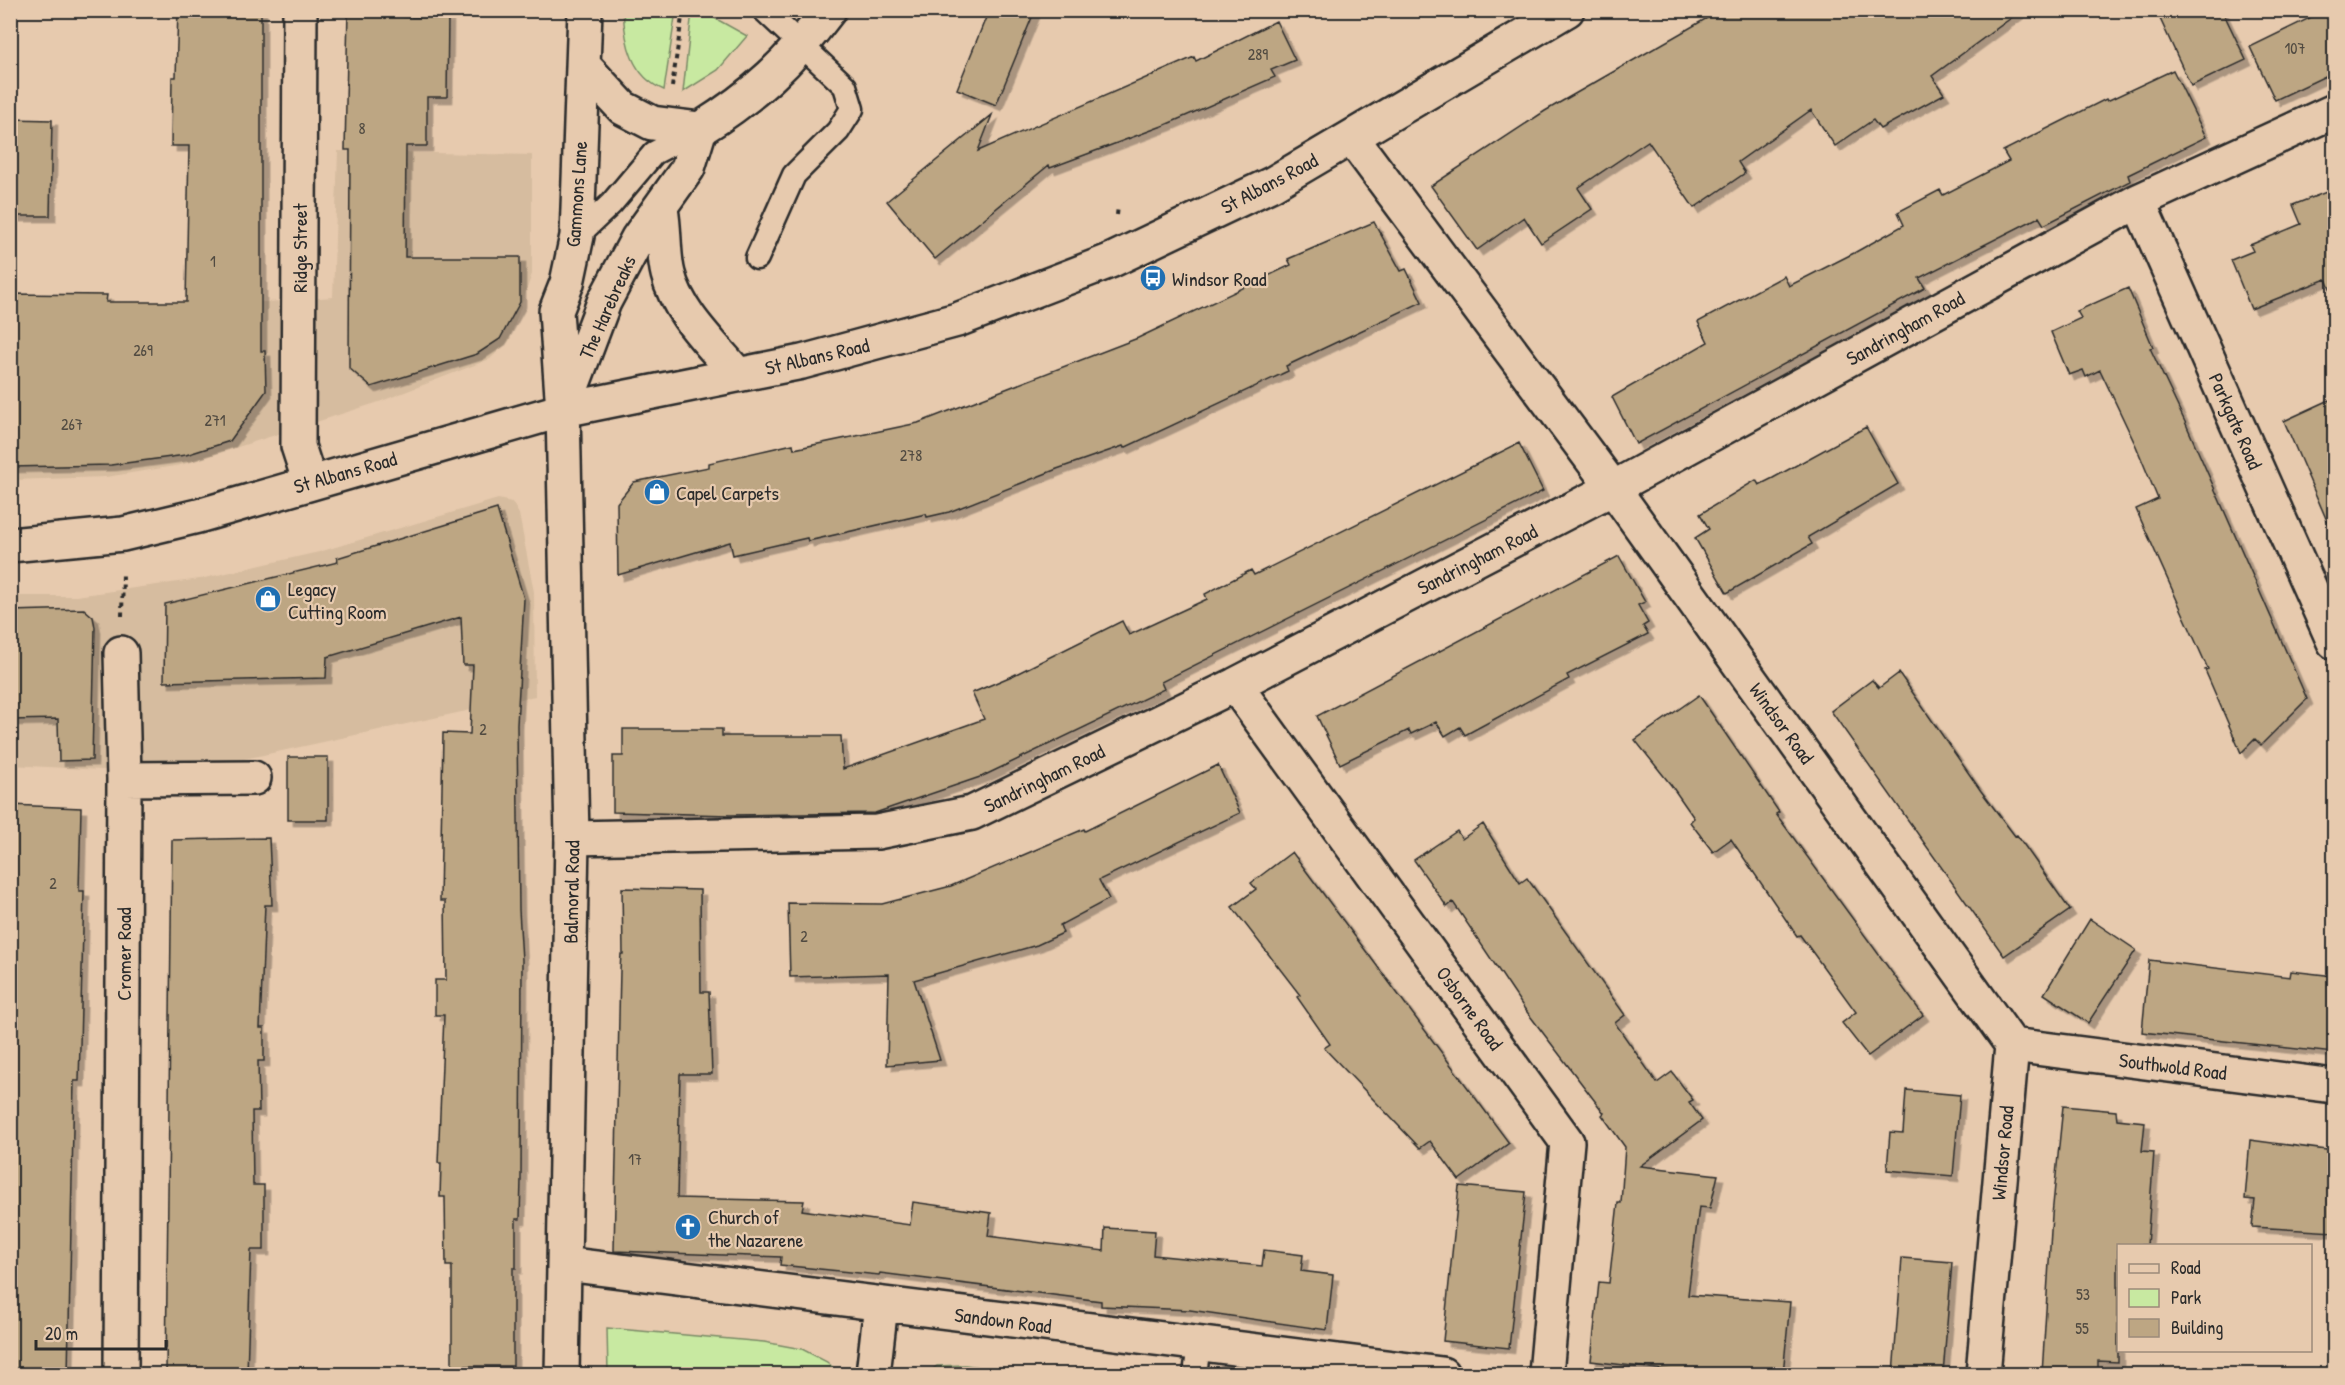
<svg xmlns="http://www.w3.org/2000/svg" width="2345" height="1385" viewBox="0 0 2345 1385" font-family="'Patrick Hand',sans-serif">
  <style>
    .built { fill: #d6bc9f }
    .green { fill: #c8e9a1; stroke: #7a8a66; stroke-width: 1.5 }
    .building { fill: #bda683; stroke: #2b2b2b; stroke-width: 1.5; filter: url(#shadow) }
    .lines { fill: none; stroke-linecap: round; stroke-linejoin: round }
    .lane-casing { stroke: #2b2b2b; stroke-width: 27 }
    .street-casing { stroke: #2b2b2b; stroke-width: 38 }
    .secondary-casing { stroke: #2b2b2b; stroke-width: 38 }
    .primary-casing { stroke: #2b2b2b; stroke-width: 38 }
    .path { stroke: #2b2b2b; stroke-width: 4; stroke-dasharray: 4.5 4.5; stroke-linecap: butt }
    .lane { stroke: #e7caae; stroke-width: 22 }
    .street { stroke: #e7caae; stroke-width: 33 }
    .secondary { stroke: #e7caae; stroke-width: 33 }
    .primary { stroke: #e7caae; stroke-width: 33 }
    .labels { text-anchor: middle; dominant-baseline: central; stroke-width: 4.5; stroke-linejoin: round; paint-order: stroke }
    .number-label { font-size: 16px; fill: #504a41 }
    .street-label { font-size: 20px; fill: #2b2b2b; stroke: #e7caae }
    .poi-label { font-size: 20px; fill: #2b2b2b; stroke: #e7caae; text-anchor: start }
  </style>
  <defs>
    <filter id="shadow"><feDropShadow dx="5.5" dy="5.5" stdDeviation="0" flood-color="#0004"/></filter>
  </defs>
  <rect width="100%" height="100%" fill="#e7caae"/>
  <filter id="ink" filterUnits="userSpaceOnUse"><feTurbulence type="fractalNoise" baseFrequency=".0167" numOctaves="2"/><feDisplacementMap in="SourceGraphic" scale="12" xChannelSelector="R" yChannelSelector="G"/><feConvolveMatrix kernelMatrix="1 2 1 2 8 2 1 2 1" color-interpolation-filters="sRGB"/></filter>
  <g filter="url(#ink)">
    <!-- built -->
    <path class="built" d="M338 151 532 155V274L509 341 490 359 379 402 181 465 106 477 11 480 10 301 268 302 333 297Z
      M498 499 512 502 519 514 534 592 535 696 175 774 11 765 10 596H76L200 579 319 552Z"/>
    <!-- green -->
    <path class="green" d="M623 11H673L675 17 664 90C631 76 625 43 623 11Z
      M702 11 747 36 718 70 683 92 691 20 695 12Z
      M607 1328 764 1342 802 1349 827 1362 840 1374H608Z
      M965 1365 1036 1374H926L937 1366Z"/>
    <!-- building -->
    <path class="building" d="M178 10H261V351H265L266 391 230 441 186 455 111 465 10 467V294L107 295 106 302H186L189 146H171L172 77H176Z
      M348 10H405L404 17H448L447 97H427V146H406L405 257H520V302L500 339 477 354 371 387 349 368 350 150H345Z
      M989 10H1035L996 105 957 89Z
      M1721 10H2022L1932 76 1944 94 1880 129 1873 120 1835 146 1811 110 1738 162 1745 173 1694 208 1648 141 1578 188 1592 209 1541 243 1524 217 1477 250 1431 186 1545 111Z
      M2156 10H2222L2246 60 2191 86Z
      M2326 10H2334V72L2275 100 2250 47Z
      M1276 21 1295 60 1271 70 1275 77 1165 125 1050 168 1049 165 935 259 887 201 992 115 978 151 1194 57 1196 61Z
      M2173 70 2206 137 2128 175 2130 181 2044 225 2039 217 1919 278 1925 288 1636 444 1612 397 1708 342 1698 322 1784 276 1789 286 1854 253 1904 225 1898 212 1940 190 1943 195 2009 161 2003 151 2106 99 2107 101Z
      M10 119 52 120 50 216H10Z
      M2334 189V299L2326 279 2251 309 2231 260 2253 251 2250 245 2301 224 2293 205Z
      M1374 222 1401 271 1406 269 1422 302 1286 366 1288 371 1124 448 1123 446 1057 469 949 512 927 517 926 514 808 541 807 538 733 555 730 542 618 575 617 503 634 482 709 467V463L793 444 794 449 918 423 1138 338 1291 265 1288 259Z
      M2128 288 2153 347 2150 348 2186 424 2307 699 2261 745 2255 739 2241 753 2205 670 2208 669 2136 509 2158 499 2136 446 2100 370 2086 377 2083 370 2069 375 2051 332 2081 318 2077 311Z
      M2334 398V537L2284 421Z
      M1866 427 1898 484 1808 537 1812 544 1727 593 1695 538 1709 529 1700 514 1756 480 1759 485 1773 478Z
      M1519 443 1543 491 1161 682 1164 689 983 776 875 813 730 815 613 812V756H623V729H722V736H841L843 769 984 719 972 693 1014 675 1122 621 1129 635 1207 599 1205 594 1251 570 1254 575Z
      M497 509 524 599 517 725 519 910 522 960 521 1179 520 1219H516V1268H513V1366H452V1266H446L445 1197H440L441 1163H438L444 1015H435V980H446L445 901H440L443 733 470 734 473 665H463L461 617 327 657 326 678 164 682 165 604 338 562 337 558Z
      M1619 556 1645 602 1638 605 1648 623 1643 626 1648 634 1567 675 1569 679 1465 735 1460 727 1445 736 1436 722 1411 734 1409 730 1340 764 1317 716Z
      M84 609 93 617 95 627 92 760 59 761 58 719 10 720V611Z
      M1899 673 1981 791 2015 836 2017 835 2070 910 2004 956 1831 711 1872 680 1879 688Z
      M1699 695 1779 812 1776 814 1923 1015 1868 1056 1842 1023 1856 1012 1800 935 1797 936 1731 839 1713 852 1690 822 1694 818 1671 785 1635 740Z
      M288 757H328V820H288Z
      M1218 765 1240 813 1099 880 1109 899 1060 925 1063 933 1037 945 914 980 940 1060 887 1065 889 974 790 977 788 903 882 904 951 886 1084 829 1085 831Z
      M10 805 81 808 79 891H84L80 1046 79 1081H74L68 1374H10Z
      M1483 824 1520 883 1527 878 1625 1015 1615 1023 1657 1083 1672 1072 1693 1100 1689 1102 1702 1120 1640 1166 1718 1175 1710 1208 1699 1207 1688 1295 1790 1302 1783 1374H1699L1591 1361 1599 1282 1609 1283 1618 1203H1621L1625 1147 1602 1115 1604 1113 1524 1008 1453 902 1447 907 1414 860 1457 831 1462 839Z
      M269 838 272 905H265L260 1028H264V1061H258L259 1111H252L253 1185H264V1250H251L247 1374H166L172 840Z
      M1292 852 1509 1143 1459 1180 1430 1141 1420 1148 1324 1048 1330 1044 1297 997 1300 995 1232 907 1256 889 1251 883Z
      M622 888 700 890 701 992H709L712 1074H680L677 1198 804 1201 802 1210 910 1225 913 1202 991 1213 988 1236 1104 1251 1105 1228 1155 1231 1153 1255 1262 1266 1264 1250 1303 1255 1301 1271 1333 1275 1327 1330 1190 1310 1101 1306V1301L880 1273 879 1275 780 1265 781 1257 614 1251 620 970 621 954H623Z
      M2090 919 2136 950 2088 1023 2044 994Z
      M2149 960 2290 977 2291 971 2334 976V1053L2142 1032Z
      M1906 1090 1960 1095 1953 1176 1887 1170 1890 1132 1903 1133Z
      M2063 1106 2116 1111 2117 1119 2145 1122 2142 1151 2154 1152 2147 1245H2118V1362L2098 1361V1374H2042L2052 1215Z
      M2250 1140 2334 1151V1232L2252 1227 2255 1200 2245 1199Z
      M1459 1186 1526 1192 1509 1348 1443 1341Z
      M1902 1258 1952 1262 1943 1374H1893Z"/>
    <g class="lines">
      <defs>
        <path id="lane" d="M577 236 611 204 654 153 700 129
          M757 258 794 175 838 131 852 109 845 86 764 10
          M1195 1374 1199 1345"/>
        <path id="street" d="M300 10 298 446 310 483
          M584 66 623 108 652 123 700 129C756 94 789 63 829 10
          M1352 138 1613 488 2012 1045 1983 1374
          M2138 201 2334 642
          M661 209C665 230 663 255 668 274 677 312 713 345 737 374
          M567 400 604 302 638 238 688 168 700 129
          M563 410 556 311 567 283 577 236 585 10
          M1235 685 1567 1142 1546 1374
          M124 779 254 778
          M572 838 877 832 972 813 1235 685 1613 488 2138 201 2334 111
          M2012 1045 2334 1086
          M565 1264 1442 1374
          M121 1374 124 779 121 653
          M873 1374 881 1305"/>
        <path id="secondary" d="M562 1374 572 838 563 410"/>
        <path id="primary" d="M10 545 123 534 198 516 563 410 802 362 957 320 1110 261 1272 184 1567 10"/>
      </defs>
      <!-- lane casing -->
      <use href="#lane" class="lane-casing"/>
      <!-- street casing -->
      <use href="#street" class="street-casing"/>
      <!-- secondary casing -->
      <use href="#secondary" class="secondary-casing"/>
      <!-- primary casing -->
      <use href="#primary" class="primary-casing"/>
      <!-- path -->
      <path class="path" d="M672 87 683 10
        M1117 215 1118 206
        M122 616 123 573"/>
      <!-- lane -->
      <use href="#lane" class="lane"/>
      <!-- street -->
      <use href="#street" class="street"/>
      <!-- secondary -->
      <use href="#secondary" class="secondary"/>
      <!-- primary -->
      <use href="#primary" class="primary"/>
    </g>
  </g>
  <!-- icons -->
  <defs>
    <symbol id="bus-disc" viewBox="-11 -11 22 22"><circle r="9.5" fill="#1f6fb2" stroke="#e7caae"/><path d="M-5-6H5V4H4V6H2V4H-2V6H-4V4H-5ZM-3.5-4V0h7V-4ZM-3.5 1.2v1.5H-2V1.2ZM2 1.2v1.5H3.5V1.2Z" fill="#fff"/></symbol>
    <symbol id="shop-disc" viewBox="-11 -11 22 22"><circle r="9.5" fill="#1f6fb2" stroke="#e7caae"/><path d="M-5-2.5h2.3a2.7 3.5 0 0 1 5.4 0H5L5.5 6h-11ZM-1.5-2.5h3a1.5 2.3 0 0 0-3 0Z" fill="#fff"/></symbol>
    <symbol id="church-disc" viewBox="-11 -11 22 22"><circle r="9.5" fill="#1f6fb2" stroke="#e7caae"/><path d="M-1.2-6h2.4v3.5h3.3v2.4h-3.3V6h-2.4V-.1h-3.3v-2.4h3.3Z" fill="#fff"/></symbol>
  </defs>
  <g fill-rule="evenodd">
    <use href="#bus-disc" x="1138" y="263" width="30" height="30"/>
    <use href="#shop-disc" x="642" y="477" width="30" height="30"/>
    <use href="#shop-disc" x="253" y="584" width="30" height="30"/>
    <use href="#church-disc" x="673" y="1212" width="30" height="30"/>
  </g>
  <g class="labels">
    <!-- number labels -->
    <g class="number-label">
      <text x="2295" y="48">107</text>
      <text x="1258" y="54">289</text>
      <text x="362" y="128">8</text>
      <text x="213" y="261">1</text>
      <text x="143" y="350">269</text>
      <text x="215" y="420">271</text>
      <text x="72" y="424">267</text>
      <text x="911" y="455">278</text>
      <text x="483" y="729">2</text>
      <text x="53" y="883">2</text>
      <text x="804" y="936">2</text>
      <text x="635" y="1159">17</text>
      <text x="2083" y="1294">53</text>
      <text x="2082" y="1328">55</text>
    </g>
    <!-- street labels -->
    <g class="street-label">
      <text transform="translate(1269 183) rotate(-28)">St Albans Road</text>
      <text transform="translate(576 194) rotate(-86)">Gammons Lane</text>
      <text transform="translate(299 248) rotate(-90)">Ridge Street</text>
      <text transform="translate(607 307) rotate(-66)">The Harebreaks</text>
      <text transform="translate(1905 328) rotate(-29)">Sandringham Road</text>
      <text transform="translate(817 356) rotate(-13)">St Albans Road</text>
      <text transform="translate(2236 421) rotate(66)">Parkgate Road</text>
      <text transform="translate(345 472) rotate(-16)">St Albans Road</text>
      <text transform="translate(1477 559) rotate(-27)">Sandringham Road</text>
      <text transform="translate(1782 723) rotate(54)">Windsor Road</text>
      <text transform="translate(1044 778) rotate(-26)">Sandringham Road</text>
      <text transform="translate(571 892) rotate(-89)">Balmoral Road</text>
      <text transform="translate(123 954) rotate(-90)">Cromer Road</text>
      <text transform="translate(1470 1008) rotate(54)">Osborne Road</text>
      <text transform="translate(2173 1066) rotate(7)">Southwold Road</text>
      <text transform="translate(2002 1153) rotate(-85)">Windsor Road</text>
      <text transform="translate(1003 1320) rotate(7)">Sandown Road</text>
    </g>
    <!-- poi labels -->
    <g class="poi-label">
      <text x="1172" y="278">Windsor Road</text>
      <text x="676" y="492">Capel Carpets</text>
      <text x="288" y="588">Legacy<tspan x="288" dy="23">Cutting Room</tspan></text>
      <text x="708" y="1216">Church of<tspan x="708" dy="23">the Nazarene</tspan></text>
    </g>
  </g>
  <!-- margin -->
  <rect width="2345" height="1385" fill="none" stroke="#e7caae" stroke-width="36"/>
  <rect x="18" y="18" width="2309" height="1349" fill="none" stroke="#2b2b2b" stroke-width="2" filter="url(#ink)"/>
  <!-- legend -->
  <rect x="2117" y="1244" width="195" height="108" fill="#e7caae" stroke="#9c8a7a" stroke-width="1.5"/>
  <rect x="2129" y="1264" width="30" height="9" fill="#e7caae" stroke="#9c8a7a" stroke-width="1.5"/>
  <text x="2171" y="1274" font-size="18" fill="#2b2b2b">Road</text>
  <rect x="2129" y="1289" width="30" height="18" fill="#c8e9a1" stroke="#9c8a7a" stroke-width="1.5"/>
  <text x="2171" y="1304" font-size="18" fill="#2b2b2b">Park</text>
  <rect x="2129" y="1319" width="30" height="18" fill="#bda683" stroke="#9c8a7a" stroke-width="1.5"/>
  <text x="2171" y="1334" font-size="18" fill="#2b2b2b">Building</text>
  <!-- scale -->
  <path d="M36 1340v9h130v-9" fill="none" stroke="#2b2b2b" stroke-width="3"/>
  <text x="45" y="1340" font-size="18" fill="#2b2b2b" stroke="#e7caae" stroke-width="4.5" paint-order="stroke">20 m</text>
</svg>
